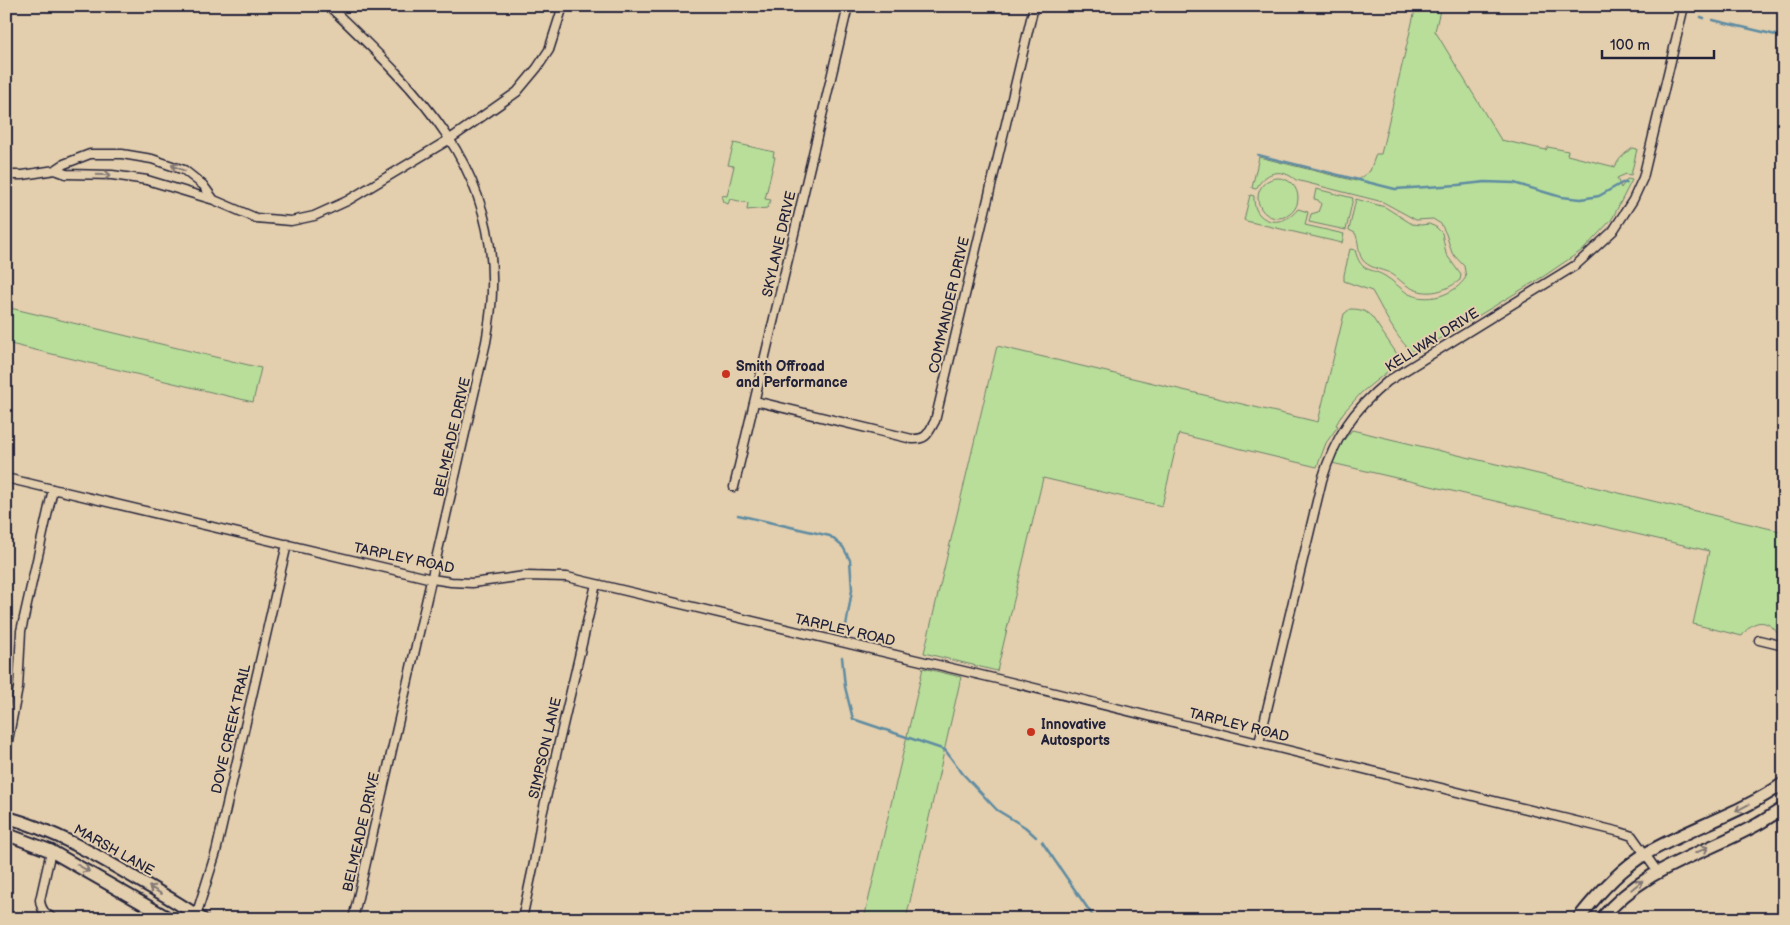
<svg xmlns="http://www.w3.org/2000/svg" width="1790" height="925" viewBox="0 0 1790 925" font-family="'Balsamiq Sans',sans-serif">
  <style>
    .green { fill: #b8de99; stroke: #6d806a }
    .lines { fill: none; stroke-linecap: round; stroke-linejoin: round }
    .stream { stroke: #5f8ca2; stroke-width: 2.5 }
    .street-casing { stroke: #22223b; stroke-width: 11 }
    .secondary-casing { stroke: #22223b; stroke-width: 15 }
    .street { stroke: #e3cead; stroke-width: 8 }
    .secondary { stroke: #e3cead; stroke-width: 11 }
    .oneway { stroke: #827874 }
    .poi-dot { fill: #c8321e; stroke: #e3cead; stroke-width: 2 }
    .labels { text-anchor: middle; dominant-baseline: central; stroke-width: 4; stroke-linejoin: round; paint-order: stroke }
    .street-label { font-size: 14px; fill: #22223b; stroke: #e3cead }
    .poi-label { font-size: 14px; font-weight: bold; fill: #22223b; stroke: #e3cead; text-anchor: start }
  </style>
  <rect width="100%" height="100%" fill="#e3cead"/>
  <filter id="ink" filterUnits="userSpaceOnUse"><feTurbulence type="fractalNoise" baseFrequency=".02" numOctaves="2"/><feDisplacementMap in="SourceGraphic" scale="10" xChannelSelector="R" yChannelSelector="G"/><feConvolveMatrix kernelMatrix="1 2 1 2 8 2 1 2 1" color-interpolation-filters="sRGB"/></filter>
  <g filter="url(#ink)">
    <!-- green -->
    <path class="green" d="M1416 6H1441L1435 31 1501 140 1546 150 1548 147 1568 151 1567 155 1615 167C1619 158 1625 153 1633 148L1637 149 1631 175 1626 174 1617 178 1621 188 1627 179 1632 180 1612 219 1584 249 1544 276 1420 351C1415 352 1412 352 1409 349 1394 335 1382 308 1372 291L1344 281V275L1350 249 1355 250C1361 273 1369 267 1385 276 1393 281 1400 288 1407 293 1427 304 1455 295 1466 277L1464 266 1452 253 1446 234 1441 224 1433 219 1416 220 1383 202 1296 180C1280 167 1265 172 1256 189L1252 188 1259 157 1356 181 1370 171 1376 154H1381Z
      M734 143 774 152 773 157H775L765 199 771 200 767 208 747 210 748 203 730 199 728 204 723 202 721 195 727 196 734 166 728 165Z
      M1258 198a20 20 0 1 1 40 0a20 20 0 1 1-40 0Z
      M1316 189 1353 198 1346 230 1309 222 1311 214 1318 212 1321 204 1318 200 1314 199Z
      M1250 195 1254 196C1252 223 1282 230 1298 209L1308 212 1305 225 1344 234 1342 243 1246 221 1244 220Z
      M1356 199 1385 207 1412 224 1421 225 1429 224 1436 227 1442 233 1446 254 1461 275 1460 280C1443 293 1424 297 1406 285 1400 281 1396 276 1390 273 1381 269 1368 268 1362 259 1358 253 1359 240 1355 233L1349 230Z
      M6 307 261 368 253 402 6 343Z
      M1350 309C1359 309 1365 310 1372 317L1397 354 1398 363 1362 392 1343 413 1336 425 1338 426 1326 443 1317 467 1179 434 1162 506 1043 478 997 671 924 653 997 346 1318 422 1344 314Z
      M1352 430 1784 532V639C1778 636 1777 631 1772 627 1760 617 1749 625 1742 636L1693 624 1709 551 1332 463 1343 441Z
      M923 668 961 677 906 919H864Z"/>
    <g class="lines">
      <!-- stream -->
      <path class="stream" d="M1701 17 1704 18
        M1713 20 1784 37
        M1258 155 1395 189 1458 185 1485 182 1514 183 1561 197 1581 199 1599 196 1622 183H1627
        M738 515 830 536 843 547 850 560 852 590 845 632
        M842 657 845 687 853 719 945 750 963 774 997 810 1025 827 1036 837
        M1042 842 1095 919"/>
      <defs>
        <path id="street" d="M329 6C413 87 496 162 492 289 492 307 489 325 486 342L353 919
          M55 170 66 174 112 175 147 180 214 200 256 218 291 221 314 216 347 201 450 139 517 92 537 68 549 50 563 6
          M6 175H23L55 170 64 164 90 154H122L152 159 184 170 203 185 214 200
          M755 401 912 439C927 440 928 433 935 421L1034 6
          M6 478 432 579 451 582 472 583 525 576 567 577 1010 682 1620 832 1632 836 1657 871
          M734 487 848 6
          M1759 640 1784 646
          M1259 743 1322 480C1335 437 1353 410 1388 381L1576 265 1613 231 1633 200 1643 178 1684 6
          M6 751 18 688 21 631 53 489
          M51 851 40 900C41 911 46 914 54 919
          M195 919 216 852 287 544
          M522 919 534 863 542 815 596 584"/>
        <path id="secondary" d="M6 817C54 830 98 856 140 881 161 893 182 905 202 919
          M6 834 51 851 170 919
          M1578 919C1596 896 1621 868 1647 853 1692 827 1742 813 1784 783
          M1601 919C1646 865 1701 856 1758 824 1767 819 1775 813 1784 808"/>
      </defs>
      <!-- street casing -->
      <use href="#street" class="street-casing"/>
      <!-- secondary casing -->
      <use href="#secondary" class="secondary-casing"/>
      <!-- street -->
      <use href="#street" class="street"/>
      <!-- secondary -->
      <use href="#secondary" class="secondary"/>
    </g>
    <!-- one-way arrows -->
    <defs><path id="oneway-shaft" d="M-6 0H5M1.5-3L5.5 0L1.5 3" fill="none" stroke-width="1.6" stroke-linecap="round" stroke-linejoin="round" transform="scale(1.25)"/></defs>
    <g class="oneway">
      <use href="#oneway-shaft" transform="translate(178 168) rotate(-155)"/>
      <use href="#oneway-shaft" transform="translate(104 175) rotate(2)"/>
      <use href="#oneway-shaft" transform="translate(1742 808) rotate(152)"/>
      <use href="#oneway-shaft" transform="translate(1702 850) rotate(-24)"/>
      <use href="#oneway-shaft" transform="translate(83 868) rotate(30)"/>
      <use href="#oneway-shaft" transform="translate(1637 885) rotate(-39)"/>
      <use href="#oneway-shaft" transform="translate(155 890) rotate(-149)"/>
    </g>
  </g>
  <!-- markers -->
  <g class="poi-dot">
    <circle cx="726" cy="374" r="5"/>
    <circle cx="1031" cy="732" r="5"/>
  </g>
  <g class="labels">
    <!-- street labels -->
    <g class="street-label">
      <text transform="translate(779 244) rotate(-77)">SKYLANE DRIVE</text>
      <text transform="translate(949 305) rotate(-77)">COMMANDER DRIVE</text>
      <text transform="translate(1432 340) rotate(-32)">KELLWAY DRIVE</text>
      <text transform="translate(452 437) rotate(-77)">BELMEADE DRIVE</text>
      <text transform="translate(404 558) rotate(12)">TARPLEY ROAD</text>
      <text transform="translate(845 630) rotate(13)">TARPLEY ROAD</text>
      <text transform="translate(1239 725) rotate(14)">TARPLEY ROAD</text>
      <text transform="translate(231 729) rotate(-77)">DOVE CREEK TRAIL</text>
      <text transform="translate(545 748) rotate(-77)">SIMPSON LANE</text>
      <text transform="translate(361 832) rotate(-77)">BELMEADE DRIVE</text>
      <text transform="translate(114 850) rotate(29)">MARSH LANE</text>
    </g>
    <!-- poi labels -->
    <g class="poi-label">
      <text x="736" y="366">Smith Offroad<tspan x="736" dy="16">and Performance</tspan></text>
      <text x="1041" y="724">Innovative<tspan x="1041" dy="16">Autosports</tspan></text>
    </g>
  </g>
  <!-- margin -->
  <rect width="1790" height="925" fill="none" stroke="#e3cead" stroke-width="25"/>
  <rect x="12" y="12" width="1765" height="900" fill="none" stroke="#22223b" stroke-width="2" filter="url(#ink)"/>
  <!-- scale -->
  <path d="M1602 50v8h112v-8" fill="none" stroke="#22223b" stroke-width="2.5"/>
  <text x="1610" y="50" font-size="15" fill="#22223b" stroke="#e3cead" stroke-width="4" paint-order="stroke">100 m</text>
</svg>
